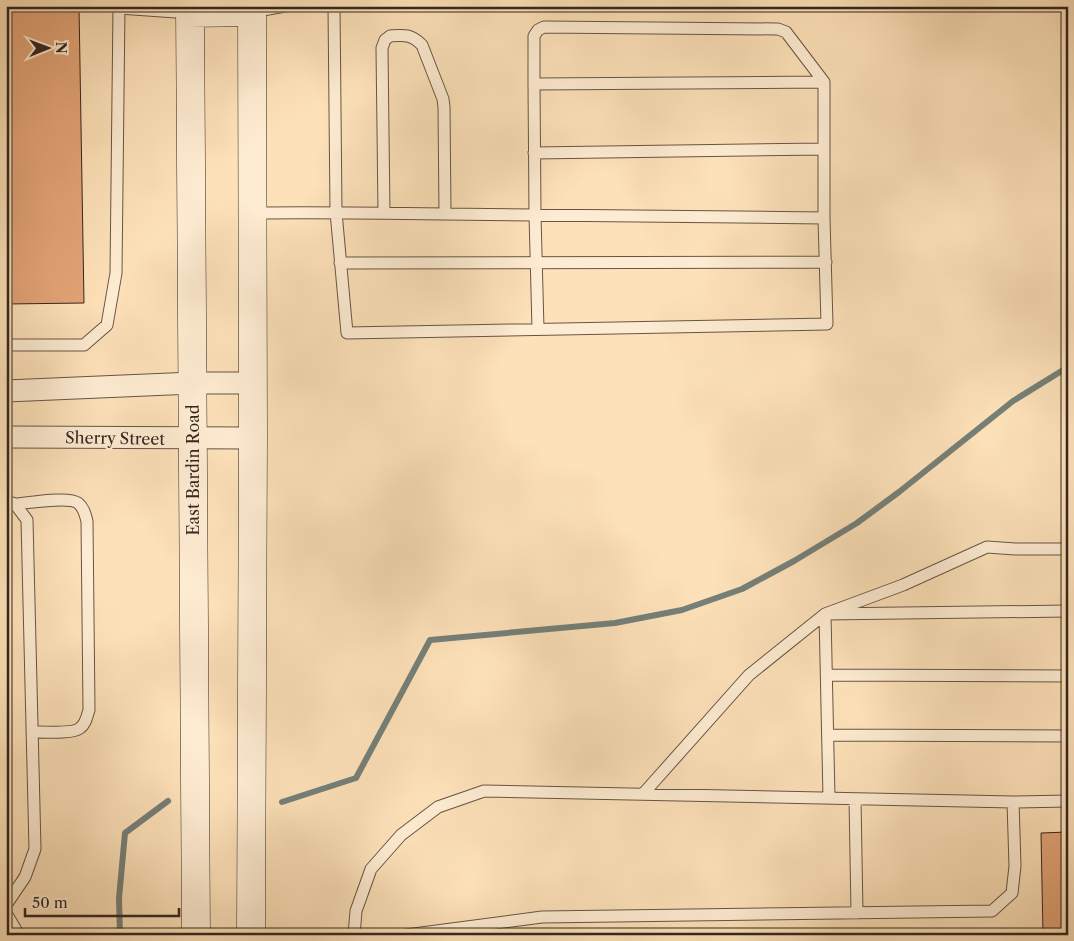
<svg xmlns="http://www.w3.org/2000/svg" width="1074" height="941" viewBox="0 0 1074 941" font-family="'Libre Caslon Text',serif">
  <style>
    .lines { fill: none; stroke-linecap: round; stroke-linejoin: round }
    .stream { stroke: #758079; stroke-width: 6 }
    .building { fill: #e3a478; stroke: #332620 }
    .lane-casing { stroke: #665546; stroke-width: 13 }
    .street-casing { stroke: #665546; stroke-width: 23 }
    .secondary-casing { stroke: #332620; stroke-width: 29 }
    .lane { stroke: #feecd2; stroke-width: 11 }
    .street { stroke: #feecd2; stroke-width: 21 }
    .secondary { stroke: #feecd2; stroke-width: 28 }
    .labels { text-anchor: middle; dominant-baseline: central; stroke-width: 4.5; stroke-linejoin: round; paint-order: stroke }
    .street-label { font-size: 16px; fill: #332620; stroke: #feecd2 }
  </style>
  <rect width="100%" height="100%" fill="#fde1b9"/>
  <filter id="stains"><feTurbulence type="fractalNoise" baseFrequency=".004" numOctaves="4"/><feColorMatrix values="0 0 0 0 .2 0 0 0 0 .09 0 0 0 0 .02 0 0 0 .5 -.17"/></filter>
  <radialGradient id="worn" r=".72"><stop offset=".6" stop-color="#630" stop-opacity="0"/><stop offset="1" stop-color="#630" stop-opacity=".3"/></radialGradient>
  <g class="lines">
    <!-- stream -->
    <path class="stream" d="M282 802 356 778 430 640 615 623 682 610 742 589 794 561 857 523 899 492 1013 401 1068 367
      M120 935 119 898 125 833 168 801"/>
  </g>
  <!-- building -->
  <path class="building" d="M6 6H79L84 303 6 304Z
    M1068 832V935H1043L1041 833Z"/>
  <g class="lines">
    <defs>
      <path id="lane" d="M119 8 190 13
        M252 12 285 6
        M534 84V36L538 30 544 27 778 29 786 32 824 82
        M534 153 824 149
        M252 213C317 212 381 213 445 214L824 218 827 324 347 333 336 212 334 6
        M384 213 382 48 385 40 390 36C405 35 411 34 422 45L443 99 444 107 445 214
        M340 263 826 262
        M538 329 535 215 534 84 824 82V218
        M6 345H84L107 325 116 273 119 6
        M6 501 15 504 27 520 35 849 25 877 6 905
        M15 504C29 503 68 496 78 503 84 508 85 514 87 521L89 710C87 716 86 724 80 728 74 734 42 732 32 732
        M827 675 1068 676
        M828 735 1068 736
        M643 794 749 675 825 614 903 585 987 547 1015 549H1068
        M829 798 825 614 1068 611
        M855 799 857 913
        M6 913 19 935
        M354 935 356 911 371 869 401 835 438 807 484 791 1013 802
        M406 935 542 917 992 911 1012 893 1015 866 1013 802 1068 801"/>
      <path id="street" d="M6 391 193 383H253
        M6 437 253 438"/>
      <path id="secondary" d="M190 6 196 935
        M190 13 252 12
        M251 935 253 438 252 6"/>
    </defs>
    <!-- lane casing -->
    <use href="#lane" class="lane-casing"/>
    <!-- street casing -->
    <use href="#street" class="street-casing"/>
    <!-- secondary casing -->
    <use href="#secondary" class="secondary-casing"/>
    <!-- lane -->
    <use href="#lane" class="lane"/>
    <!-- street -->
    <use href="#street" class="street"/>
    <!-- secondary -->
    <use href="#secondary" class="secondary"/>
  </g>
  <g class="labels">
    <!-- street labels -->
    <g class="street-label">
      <text transform="translate(115 438) rotate(1)">Sherry Street</text>
      <text transform="translate(193 470) rotate(-90)">East Bardin Road</text>
    </g>
  </g>
  <!-- margin -->
  <rect width="1074" height="941" fill="none" stroke="#fde1b9" stroke-width="25"/>
  <rect x="8" y="8" width="1059" height="926" fill="none" stroke="#332620" stroke-width="2.5"/>
  <rect x="12" y="12" width="1049" height="916" fill="none" stroke="#332620"/>
  <!-- north arrow -->
  <g transform="translate(48 48) rotate(89)" stroke="#feecd2" stroke-width="4" paint-order="stroke">
  <path d="M0-4L9 19L0 12L-9 19Z" fill="#332620"/>
  <text y="-8" font-size="14" font-weight="bold" text-anchor="middle" fill="#332620">N</text>
  </g>
  <!-- scale -->
  <path d="M25 908v8h154v-8" fill="none" stroke="#332620" stroke-width="2.5"/>
  <text x="32" y="908" font-size="15" fill="#332620" stroke="#feecd2" stroke-width="4" paint-order="stroke">50 m</text>
  <rect width="100%" height="100%" filter="url(#stains)"/>
  <rect width="100%" height="100%" fill="url(#worn)"/>
</svg>
